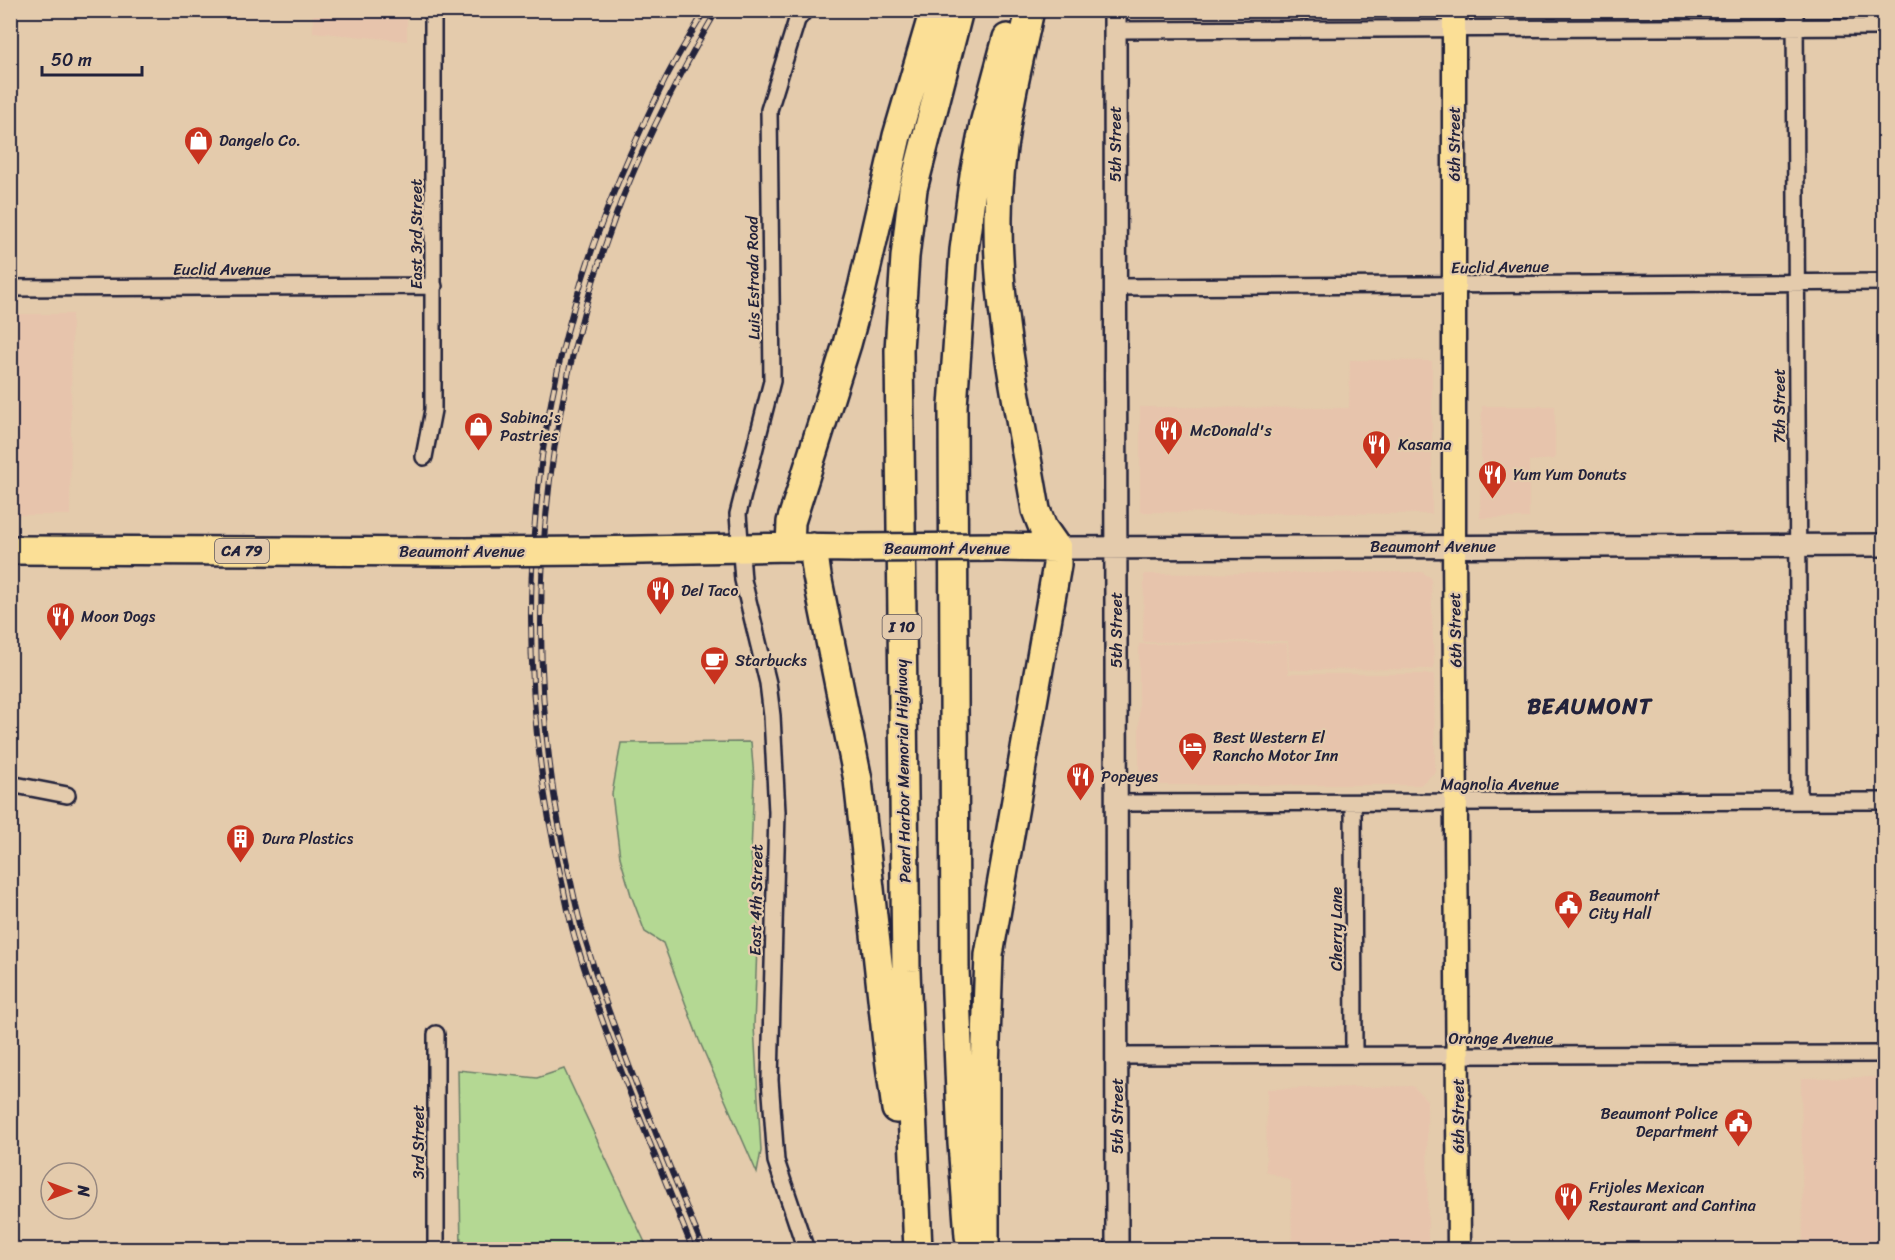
<svg xmlns="http://www.w3.org/2000/svg" width="1895" height="1260" viewBox="0 0 1895 1260" font-family="Sriracha,sans-serif">
  <style>
    .built { fill: #e7c4ac }
    .green { fill: #b4d893; stroke: #6b7d67; stroke-width: 1.5 }
    .lines { fill: none; stroke-linecap: round; stroke-linejoin: round }
    .street-casing { stroke: #22223b; stroke-width: 20 }
    .secondary-casing { stroke: #22223b; stroke-width: 26 }
    .primary-casing { stroke: #22223b; stroke-width: 27 }
    .highway-casing { stroke: #22223b; stroke-width: 32 }
    .street { stroke: #e4cbac; stroke-width: 15 }
    .secondary { stroke: #e4cbac; stroke-width: 21 }
    .primary { stroke: #fbdf96; stroke-width: 22 }
    .highway { stroke: #fbdf96; stroke-width: 27 }
    .rail-casing { stroke: #22223b; stroke-width: 6 }
    .rail { stroke: #e4cbac; stroke-width: 4; stroke-dasharray: 11; stroke-linecap: butt }
    .highway-bridge-casing { stroke: #22223b; stroke-width: 32; stroke-linecap: butt }
    .highway-bridge { stroke: #fbdf96; stroke-width: 27 }
    .labels { text-anchor: middle; dominant-baseline: central; stroke-width: 4.5; stroke-linejoin: round; paint-order: stroke }
    .shield { fill: #e4cbac; stroke: #5c555d; stroke-width: 1.5 }
    .shield-label { font-size: 15px; font-weight: bold; fill: #22223b }
    .poi-label { font-size: 16px; fill: #22223b; stroke: #e4cbac; text-anchor: start }
    .street-label { font-size: 16px; fill: #22223b; stroke: #e4cbac }
    .district-label { font-size: 22px; font-weight: bold; letter-spacing: 1.5px; fill: #22223b; stroke: #e4cbac }
  </style>
  <rect width="100%" height="100%" fill="#e4cbac"/>
  <filter id="ink" filterUnits="userSpaceOnUse"><feTurbulence type="fractalNoise" baseFrequency=".0167" numOctaves="2"/><feDisplacementMap in="SourceGraphic" scale="12" xChannelSelector="R" yChannelSelector="G"/><feConvolveMatrix kernelMatrix="1 2 1 2 8 2 1 2 1" color-interpolation-filters="sRGB"/></filter>
  <g filter="url(#ink)">
    <!-- built -->
    <path class="built" d="M313 11H407V41L313 32Z
      M11 314H72L70 515H11Z
      M1350 360 1432 361V514L1140 512V407L1349 408Z
      M1482 406H1555V459L1529 461V518H1480Z
      M1422 572 1431 578 1434 669 1289 670 1288 641 1143 642 1144 574Z
      M1287 643 1288 674H1434L1435 772 1420 785H1139V644Z
      M1884 1077V1249H1803L1801 1078Z
      M1413 1086 1427 1100 1428 1249H1292L1291 1181 1266 1171 1267 1089Z"/>
    <!-- green -->
    <path class="green" d="M751 742 754 778 751 853 758 920 754 1026 761 1151 757 1173 699 1040 663 943 645 932 631 895 620 857 612 794 621 743Z
      M564 1069 648 1249H461L458 1070 537 1078Z"/>
    <g class="lines">
      <defs>
        <path id="street" d="M805 10 797 20 769 110 772 381 738 514 743 580 768 683 772 716 777 812 770 1080 776 1161 806 1250
          M1795 10 1799 801
          M1115 30 1884 27
          M1115 287 1884 282
          M10 288 434 286
          M424 457 433 410V10
          M10 784 67 795
          M1116 803 1884 801
          M1353 803 1354 1056
          M436 1034V1250
          M1117 1056 1884 1054"/>
        <path id="secondary" d="M1115 10 1117 1250
          M1057 548 1884 545"/>
        <path id="primary" d="M1454 10V546L1459 1250"/>
        <path id="highway" d="M790 547 791 522 847 344 862 288 897 136 934 10
          M813 547 817 576 858 780 887 1043 896 1109
          M1000 547 1057 548
          M10 550 465 552
          M590 551 790 547 853 548
          M969 1236 962 1143 955 969 953 406 964 250 974 175 984 124 1007 38
          M918 1250 906 971 899 350 905 257 913 189 959 10
          M985 1250V1069L989 955 1057 565V548L1043 528 1036 510C1020 414 997 315 998 217 998 148 1015 78 1030 10"/>
      </defs>
      <!-- street casing -->
      <use href="#street" class="street-casing"/>
      <!-- secondary casing -->
      <use href="#secondary" class="secondary-casing"/>
      <!-- primary casing -->
      <use href="#primary" class="primary-casing"/>
      <!-- highway casing -->
      <use href="#highway" class="highway-casing"/>
      <!-- street -->
      <use href="#street" class="street"/>
      <!-- secondary -->
      <use href="#secondary" class="secondary"/>
      <!-- primary -->
      <use href="#primary" class="primary"/>
      <!-- highway -->
      <use href="#highway" class="highway"/>
      <defs>
        <path id="rail" d="M693 1250C653 1149 609 1049 577 945 570 925 567 903 562 882 515 684 521 470 583 277 604 211 632 146 663 84 675 59 691 35 705 10
          M704 1250C662 1147 617 1045 585 939 579 920 575 901 571 882 521 671 534 444 607 240 614 221 620 202 628 185 653 124 684 67 717 10"/>
      </defs>
      <!-- rail casing -->
      <use href="#rail" class="rail-casing"/>
      <!-- rail -->
      <use href="#rail" class="rail"/>
      <defs>
        <path id="highway-bridge" d="M853 548 1000 547
          M465 552 590 551"/>
      </defs>
      <!-- highway-bridge casing -->
      <use href="#highway-bridge" class="highway-bridge-casing"/>
      <!-- highway-bridge -->
      <use href="#highway-bridge" class="highway-bridge"/>
    </g>
  </g>
  <!-- icons -->
  <defs>
    <symbol id="shop-pin" viewBox="-11 -11 22 30"><path d="M0 17L-7.5 6A9.5 9.5 0 1 1 7.5 6Z" fill="#c8321e" stroke="#e4cbac"/><path d="M-5-2.5h2.3a2.7 3.5 0 0 1 5.4 0H5L5.5 6h-11ZM-1.5-2.5h3a1.5 2.3 0 0 0-3 0Z" fill="#fff"/></symbol>
    <symbol id="restaurant-pin" viewBox="-11 -11 22 30"><path d="M0 17L-7.5 6A9.5 9.5 0 1 1 7.5 6Z" fill="#c8321e" stroke="#e4cbac"/><path d="M-5-6h1v4h1v-4h1v4h1v-4h1v5L-1.5 .5V6h-2V.5L-5-1ZM5-6V6H3V1.5H1.5Q1.5-4 5-6Z" fill="#fff"/></symbol>
    <symbol id="cafe-pin" viewBox="-11 -11 22 30"><path d="M0 17L-7.5 6A9.5 9.5 0 1 1 7.5 6Z" fill="#c8321e" stroke="#e4cbac"/><path d="M-5.5-4.5H6V0H3Q3 3.5 0 3.5H-2.5Q-5.5 3.5-5.5 0ZM3-3.2v2h1.7v-2ZM-6 4.5H4V6H-6Z" fill="#fff"/></symbol>
    <symbol id="hotel-pin" viewBox="-11 -11 22 30"><path d="M0 17L-7.5 6A9.5 9.5 0 1 1 7.5 6Z" fill="#c8321e" stroke="#e4cbac"/><path d="M-6-4.5h1.5V1H6V5H4.5V3h-9V5H-6ZM-4 0a1.8 1.8 0 1 1 3.6 0ZM.5 0V-2.5h3Q6-2.5 6 0Z" fill="#fff"/></symbol>
    <symbol id="building-pin" viewBox="-11 -11 22 30"><path d="M0 17L-7.5 6A9.5 9.5 0 1 1 7.5 6Z" fill="#c8321e" stroke="#e4cbac"/><path d="M-4-6H4V6H1V3H-1V6H-4ZM-2.5-4.3h1.7v1.8h-1.7ZM.8-4.3h1.7v1.8H.8ZM-2.5-1h1.7V.8h-1.7ZM.8-1h1.7V.8H.8Z" fill="#fff"/></symbol>
    <symbol id="civic-pin" viewBox="-11 -11 22 30"><path d="M0 17L-7.5 6A9.5 9.5 0 1 1 7.5 6Z" fill="#c8321e" stroke="#e4cbac"/><path d="M-.6-6.5H3V-4.5H.6V-3L4-1V1h2V6H-6V1h2V-1L-.6-3ZM-1.2 2.5V6h2.4V2.5Z" fill="#fff"/></symbol>
  </defs>
  <g fill-rule="evenodd">
    <use href="#shop-pin" x="182" y="124" width="33" height="45"/>
    <use href="#shop-pin" x="462" y="410" width="33" height="45"/>
    <use href="#restaurant-pin" x="1152" y="414" width="33" height="45"/>
    <use href="#restaurant-pin" x="1360" y="428" width="33" height="45"/>
    <use href="#restaurant-pin" x="1476" y="458" width="33" height="45"/>
    <use href="#restaurant-pin" x="644" y="574" width="33" height="45"/>
    <use href="#restaurant-pin" x="44" y="600" width="33" height="45"/>
    <use href="#cafe-pin" x="698" y="644" width="33" height="45"/>
    <use href="#hotel-pin" x="1176" y="730" width="33" height="45"/>
    <use href="#restaurant-pin" x="1064" y="760" width="33" height="45"/>
    <use href="#building-pin" x="224" y="822" width="33" height="45"/>
    <use href="#civic-pin" x="1552" y="888" width="33" height="45"/>
    <use href="#civic-pin" x="1722" y="1106" width="33" height="45"/>
    <use href="#restaurant-pin" x="1552" y="1180" width="33" height="45"/>
  </g>
  <g class="labels">
    <!-- shield labels -->
    <g class="shield">
      <rect x="215" y="539" width="54" height="24" rx="4.5"/>
      <rect x="882.5" y="615" width="39" height="24" rx="4.5"/>
    </g>
    <g class="shield-label">
      <text x="242" y="551">CA 79</text>
      <text x="902" y="627">I 10</text>
    </g>
    <!-- poi labels -->
    <g class="poi-label">
      <text x="219" y="140">Dangelo Co.</text>
      <text x="500" y="417">Sabina's<tspan x="500" dy="18">Pastries</tspan></text>
      <text x="1190" y="430">McDonald's</text>
      <text x="1398" y="444">Kasama</text>
      <text x="1513" y="474">Yum Yum Donuts</text>
      <text x="681" y="590">Del Taco</text>
      <text x="81" y="616">Moon Dogs</text>
      <text x="735" y="660">Starbucks</text>
      <text x="1213" y="737">Best Western El<tspan x="1213" dy="18">Rancho Motor Inn</tspan></text>
      <text x="1101" y="776">Popeyes</text>
      <text x="262" y="838">Dura Plastics</text>
      <text x="1589" y="895">Beaumont<tspan x="1589" dy="18">City Hall</tspan></text>
      <text x="1718" y="1113" text-anchor="end">Beaumont Police<tspan x="1718" dy="18">Department</tspan></text>
      <text x="1589" y="1187">Frijoles Mexican<tspan x="1589" dy="18">Restaurant and Cantina</tspan></text>
    </g>
    <!-- street labels -->
    <g class="street-label">
      <text transform="translate(1115 144) rotate(-90)">5th Street</text>
      <text transform="translate(1454 144) rotate(-90)">6th Street</text>
      <text transform="translate(416 234) rotate(-90)">East 3rd Street</text>
      <text transform="translate(1500 267) rotate(-1)">Euclid Avenue</text>
      <text x="222" y="269">Euclid Avenue</text>
      <text transform="translate(753 278) rotate(-91)">Luis Estrada Road</text>
      <text transform="translate(1779 406) rotate(-90)">7th Street</text>
      <text x="1433" y="546">Beaumont Avenue</text>
      <text x="947" y="548">Beaumont Avenue</text>
      <text x="462" y="551">Beaumont Avenue</text>
      <text transform="translate(1116 630) rotate(-90)">5th Street</text>
      <text transform="translate(1455 630) rotate(-91)">6th Street</text>
      <text transform="translate(903 771) rotate(-91)">Pearl Harbor Memorial Highway</text>
      <text x="1500" y="784">Magnolia Avenue</text>
      <text transform="translate(756 900) rotate(-89)">East 4th Street</text>
      <text transform="translate(1336 929) rotate(-90)">Cherry Lane</text>
      <text x="1501" y="1038">Orange Avenue</text>
      <text transform="translate(1117 1116) rotate(-90)">5th Street</text>
      <text transform="translate(1458 1116) rotate(-90)">6th Street</text>
      <text transform="translate(418 1142) rotate(-90)">3rd Street</text>
    </g>
    <!-- district labels -->
    <g class="district-label">
      <text x="1590" y="706">BEAUMONT</text>
    </g>
  </g>
  <!-- margin -->
  <rect width="1895" height="1260" fill="none" stroke="#e4cbac" stroke-width="36"/>
  <rect x="18" y="18" width="1859" height="1224" fill="none" stroke="#22223b" stroke-width="2" filter="url(#ink)"/>
  <!-- north arrow -->
  <g transform="translate(69 1191) rotate(90)"><circle r="28" fill="#e4cbac" stroke="#96877f" stroke-width="1.5"/>
  <path d="M0-4.5L10 22L0 15L-10 22Z" fill="#c8321e"/>
  <text y="-9" font-size="16" font-weight="bold" text-anchor="middle" fill="#22223b">N</text>
  </g>
  <!-- scale -->
  <path d="M42 66v9h100v-9" fill="none" stroke="#22223b" stroke-width="3"/>
  <text x="51" y="66" font-size="18" fill="#22223b" stroke="#e4cbac" stroke-width="4.5" paint-order="stroke">50 m</text>
</svg>
